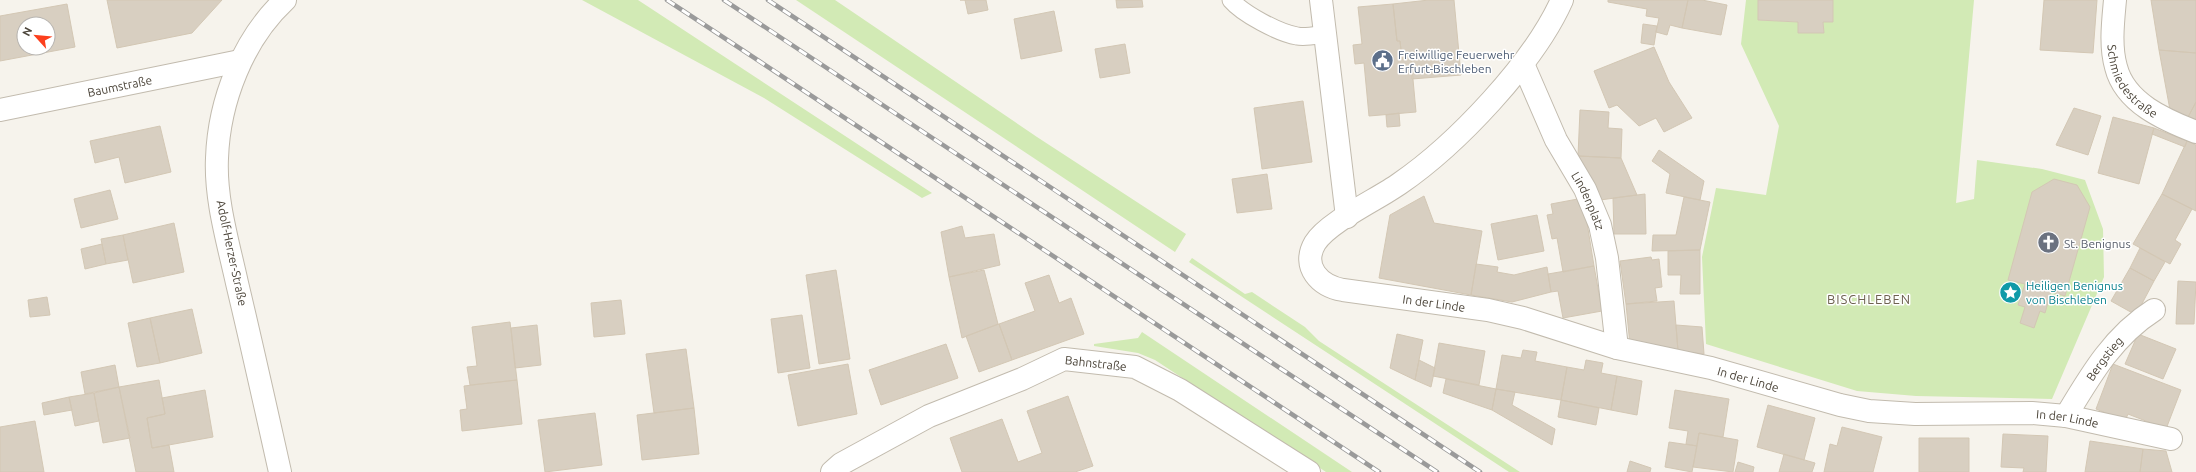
<svg xmlns="http://www.w3.org/2000/svg" width="2196" height="472" viewBox="0 0 2196 472" font-family="Ubuntu,sans-serif">
  <style>
    .green { fill: #d2eab5 }
    .building { fill: #d8cfc1; stroke: #d3c7b4; fill-rule: evenodd }
    .lines { fill: none; stroke-linecap: round; stroke-linejoin: round }
    .service-casing { stroke: #c2bbae; stroke-width: 19 }
    .minor-casing { stroke: #c2bbae; stroke-width: 24 }
    .service { stroke: #fff; stroke-width: 17 }
    .minor { stroke: #fff; stroke-width: 22 }
    .rail-casing { stroke: #9a9a9a; stroke-width: 4.5 }
    .rail { stroke: #fff; stroke-width: 3; stroke-dasharray: 9; stroke-linecap: butt }
    .labels { text-anchor: middle; dominant-baseline: central; stroke-width: 3; stroke-linejoin: round; paint-order: stroke }
    .service-label { font-size: 12px; fill: #4e5e75; stroke: #fff; text-anchor: start }
    .street-label { font-size: 12px; fill: #4b4439; stroke: #fff }
    .worship-label { font-size: 12px; fill: #5b616d; stroke: #fff; text-anchor: start }
    .culture-label { font-size: 12px; fill: #0d838f; stroke: #fff; text-anchor: start }
    .neighbourhood-label { font-size: 13px; letter-spacing: 1px; fill: #6e6250; stroke: #fff }
  </style>
  <rect width="100%" height="100%" fill="#f6f3ec"/>
  <!-- green -->
  <path class="green" d="M582 0H638L932 193 922 198 764 98Z
    M796 0H835L1037 137 1186 234 1175 252Z
    M1746 0H1758V20L1798 22V33H1824L1823 22H1833V0H1974L1956 203 1974 199 1977 160 2042 169 2085 180 2103 229 2104 277 2052 399 1916 396 1857 391 1706 344 1702 257 1716 188 1766 195 1779 126 1741 44Z
    M1192 258 1245 294 1252 292 1305 327 1319 341 1520 472H1509L1189 262Z
    M1142 332 1352 472H1326L1155 360 1138 353 1094 346V344L1138 338Z"/>
  <!-- building -->
  <path class="building" d="M107 0H222L192 33 117 48Z
    M960 0H986L988 10 968 14 965 0Z
    M1116 0H1142L1143 7 1117 8Z
    M1429 0H1454L1461 75 1412 79 1411 58 1402 59 1400 41H1397L1393 4Z
    M1608 0H1688L1682 28 1670 25 1667 35 1656 32 1659 18 1646 16 1647 9 1608 2Z
    M1688 0H1702L1727 5 1721 35 1682 28Z
    M1758 0H1833V22H1823L1824 33H1798V22L1758 20Z
    M2044 0H2097L2093 53 2040 50Z
    M2151 0H2196V53L2159 50Z
    M67 4 75 47 0 61V16ZM24 24H48V48H24Z
    M1393 4 1397 41H1400L1402 59 1411 58 1416 112 1369 116 1364 63 1355 64 1353 45 1362 44 1358 7Z
    M1054 11 1062 51 1021 59 1014 19Z
    M1643 24 1657 26 1654 45 1641 43Z
    M1125 44 1130 73 1100 78 1095 49Z
    M1654 47 1669 82 1692 118 1664 132 1656 118 1639 126 1617 105 1609 108 1594 71Z
    M2159 50 2196 53V102L2187 119 2170 110Z
    M1303 101 1312 162 1262 169 1254 108Z
    M2196 102V123L2187 119Z
    M2074 108 2101 116 2088 155 2056 145Z
    M1580 110 1609 112 1608 128 1622 129 1621 158 1578 156Z
    M1399 113 1400 126 1387 127 1386 115Z
    M2113 117 2154 128 2139 184 2098 173Z
    M160 126 171 172 125 183 119 157 95 163 90 141Z
    M2154 128 2187 141 2185 147 2152 134Z
    M2187 141 2196 145V211L2162 194Z
    M1659 150 1704 181 1700 200 1666 193 1670 174 1652 161Z
    M1578 156 1621 158 1637 195 1600 200Z
    M1267 174 1272 209 1237 213 1232 179Z
    M2054 179 2077 185 2090 207 2065 296 2051 292 2045 313 2040 311 2034 328 2020 323 2025 307 2018 305 2025 284 2008 280 2032 192Z
    M110 190 118 219 81 228 74 199Z
    M1645 194 1646 234H1614L1613 198Z
    M2162 194 2192 209 2175 240 2181 244 2170 264 2133 244Z
    M1424 196 1434 223 1482 231 1471 295 1379 278 1390 215Z
    M1684 197 1710 202 1700 250 1652 251 1653 235H1676Z
    M1583 198 1594 266 1563 272 1557 238 1552 239 1547 215 1553 214 1551 204Z
    M1537 215 1544 251 1498 260 1491 224Z
    M174 223 184 272 133 283 123 235Z
    M962 226 965 238 994 234 1000 265 949 277 941 232Z
    M123 235 128 260 106 264 101 239Z
    M102 244 106 264 85 269 81 249Z
    M2140 248 2165 262 2154 281 2130 268Z
    M1700 250V294H1680L1681 275H1668V251Z
    M1651 257 1652 260 1659 259 1662 287 1655 288 1657 301 1626 304 1620 261Z
    M1476 264 1498 267 1497 272 1514 275 1547 267 1551 292 1512 302 1471 295Z
    M1594 266 1602 311 1563 318 1558 291 1551 292 1548 274Z
    M2130 268 2154 281 2136 315 2111 301Z
    M836 270 850 359 819 364 806 275Z
    M984 270 998 324 962 338 949 277Z
    M1049 275 1059 303 1071 298 1084 334 1012 360 999 324 1035 311 1025 283Z
    M2178 281 2196 282 2194 324H2176Z
    M47 297 50 315 30 317 28 300Z
    M621 300 625 334 594 337 591 303Z
    M1674 301 1678 351 1630 345 1626 304Z
    M192 309 202 353 160 363 150 318Z
    M802 315 810 368 778 373 771 319Z
    M150 318 160 363 137 367 128 323Z
    M510 322 517 380 470 385 467 367 477 366 472 327Z
    M999 324 1012 360 979 372 966 336Z
    M537 325 541 365 515 368 511 328Z
    M1676 325 1702 327 1704 354 1678 351Z
    M1397 334 1423 340 1415 380 1390 368Z
    M2138 334 2176 349 2163 379 2125 364Z
    M1439 343 1485 351 1479 385 1433 376Z
    M946 344 958 378 881 405 869 370Z
    M686 349 694 408 654 413 646 354Z
    M1523 350 1537 352 1535 361 1567 367 1561 400 1496 389 1502 355 1521 358Z
    M1419 360 1435 368 1431 387 1415 380Z
    M1586 360 1603 363 1601 373 1617 376 1611 410 1561 400 1567 367 1584 370Z
    M848 364 857 414 798 426 788 375Z
    M2113 364 2181 390 2166 429 2128 414 2125 421 2096 409Z
    M115 365 119 387 85 394 81 372Z
    M1617 376 1642 381 1637 415 1611 410Z
    M1446 379 1496 389 1492 410 1443 393Z
    M159 380 165 414 147 418 152 448 169 445 174 472H136L119 387Z
    M517 380 522 424 462 431 460 410 467 409 464 386Z
    M119 387 130 438 103 443 94 393Z
    M1496 389 1515 392 1512 405 1555 429 1552 445 1492 410Z
    M205 390 213 437 152 448 147 418 165 414 162 398Z
    M1675 390 1729 399 1723 437 1699 433 1697 446 1686 444 1688 431 1669 428Z
    M94 393 99 421 75 426 69 397Z
    M1068 396 1093 466 1075 472H962L950 438 1002 419 1018 462 1042 453 1027 411Z
    M69 397 72 410 44 415 42 403Z
    M1561 400 1599 408 1596 425 1558 417Z
    M1768 405 1815 418 1804 460 1757 447Z
    M694 408 699 454 642 460 637 415Z
    M595 413 602 465 545 472 538 420Z
    M35 421 44 472H0V427Z
    M1842 427 1882 437 1873 472H1824L1830 444 1837 446Z
    M1699 433 1738 440 1733 472 1693 467Z
    M2003 434 2048 436 2046 472H2023L2024 468 2001 467Z
    M1919 438H1969V472H1919Z
    M2090 441 2143 449 2140 472H2085Z
    M1669 442 1697 446 1692 472 1665 467Z
    M2143 449 2166 451 2172 472H2140Z
    M1784 454 1815 463 1812 472H1779Z
    M1630 461 1651 468 1650 472H1627Z
    M1738 462 1754 467 1753 472H1735Z"/>
  <g class="lines">
    <defs>
      <path id="service" d="M1231 0C1243 14 1279 33 1297 36 1305 38 1317 35 1325 34"/>
      <g id="minor">
        <path d="M1321 0 1347 217"/>
        <path id="s1" d="M1562 0C1534 63 1456 145 1399 184 1378 199 1328 222 1315 243 1301 267 1320 286 1343 290L1488 310 1523 318 1617 348 1711 368 1840 405 1869 411 1915 414 2032 413 2066 416 2171 439"/>
        <path id="s2" d="M2115 0C2113 22 2110 46 2116 67 2125 103 2165 120 2196 132"/>
        <path id="s3" d="M1523 64 1556 140 1585 189 1600 225 1607 258 1617 348"/>
        <path id="s4" d="M0 110 240 61"/>
        <path id="s5" d="M2066 416C2090 376 2113 336 2154 310"/>
        <path d="M280 472C266 409 252 346 237 283 228 242 215 199 217 158 219 101 243 39 285 0"/>
        <path id="s6" d="M832 472 841 464 929 416 1022 379 1064 359 1135 367 1180 390 1309 472"/>
      </g>
    </defs>
    <!-- service casing -->
    <use href="#service" class="service-casing"/>
    <!-- minor casing -->
    <use href="#minor" class="minor-casing"/>
    <!-- service -->
    <use href="#service" class="service"/>
    <!-- minor -->
    <use href="#minor" class="minor"/>
    <defs>
      <path id="rail" d="M667 0 1379 472
        M724 0 1437 472
        M768 0 1480 472"/>
    </defs>
    <!-- rail casing -->
    <use href="#rail" class="rail-casing"/>
    <!-- rail -->
    <use href="#rail" class="rail"/>
  </g>
  <!-- icons -->
  <defs>
    <symbol id="civic-disc" viewBox="-11 -11 22 22"><circle r="9.5" fill="#5c6f8a" stroke="#fff"/><path d="M-.6-6.5H3V-4.5H.6V-3L4-1V1h2V6H-6V1h2V-1L-.6-3ZM-1.2 2.5V6h2.4V2.5Z" fill="#fff"/></symbol>
    <symbol id="church-disc" viewBox="-11 -11 22 22"><circle r="9.5" fill="#6b7280" stroke="#fff"/><path d="M-1.2-6h2.4v3.5h3.3v2.4h-3.3V6h-2.4V-.1h-3.3v-2.4h3.3Z" fill="#fff"/></symbol>
    <symbol id="sight-disc" viewBox="-11 -11 22 22"><circle r="9.5" fill="#0f9aa8" stroke="#fff"/><path d="M0-6L1.8-2.2L6-1.7L2.9 1.2L3.7 5.4L0 3.3L-3.7 5.4L-2.9 1.2L-6-1.7L-1.8-2.2Z" fill="#fff"/></symbol>
  </defs>
  <g fill-rule="evenodd">
    <use href="#civic-disc" x="1370" y="48" width="25" height="25"/>
    <use href="#church-disc" x="2036" y="230" width="25" height="25"/>
    <use href="#sight-disc" x="1998" y="280" width="25" height="25"/>
  </g>
  <g class="labels">
    <!-- service labels -->
    <g class="service-label">
      <text x="1398" y="54">Freiwillige Feuerwehr<tspan x="1398" dy="14">Erfurt-Bischleben</tspan></text>
    </g>
    <!-- street labels -->
    <g class="street-label">
      <text stroke="none"><textPath href="#s2" startOffset="88">Schmiedestraße</textPath></text>
      <text stroke="none"><textPath href="#s4" startOffset="122">Baumstraße</textPath></text>
      <text stroke="none"><textPath href="#s3" startOffset="152">Lindenplatz</textPath></text>
      <text transform="translate(232 253) rotate(78)">Adolf-Herzer-Straße</text>
      <text stroke="none"><textPath href="#s1" startOffset="509">In der Linde</textPath></text>
      <text stroke="none"><textPath href="#s5" startOffset="69">Bergstieg</textPath></text>
      <text stroke="none"><textPath href="#s6" startOffset="291">Bahnstraße</textPath></text>
      <text stroke="none"><textPath href="#s1" startOffset="833">In der Linde</textPath></text>
      <text stroke="none"><textPath href="#s1" startOffset="1157">In der Linde</textPath></text>
    </g>
    <!-- worship labels -->
    <g class="worship-label">
      <text x="2064" y="243">St. Benignus</text>
    </g>
    <!-- culture labels -->
    <g class="culture-label">
      <text x="2026" y="285">Heiligen Benignus<tspan x="2026" dy="14">von Bischleben</tspan></text>
    </g>
    <!-- neighbourhood labels -->
    <g class="neighbourhood-label">
      <text x="1869" y="299">BISCHLEBEN</text>
    </g>
  </g>
  <!-- north arrow -->
  <g transform="translate(36 36) rotate(297)"><circle r="19" fill="#ffffff" stroke="#b7b4b0"/>
  <path d="M0-3L7 15L0 10L-7 15Z" fill="#fc3f1d"/>
  <text y="-6" font-size="11" font-weight="bold" text-anchor="middle" fill="#4b4439">N</text>
  </g>
</svg>
